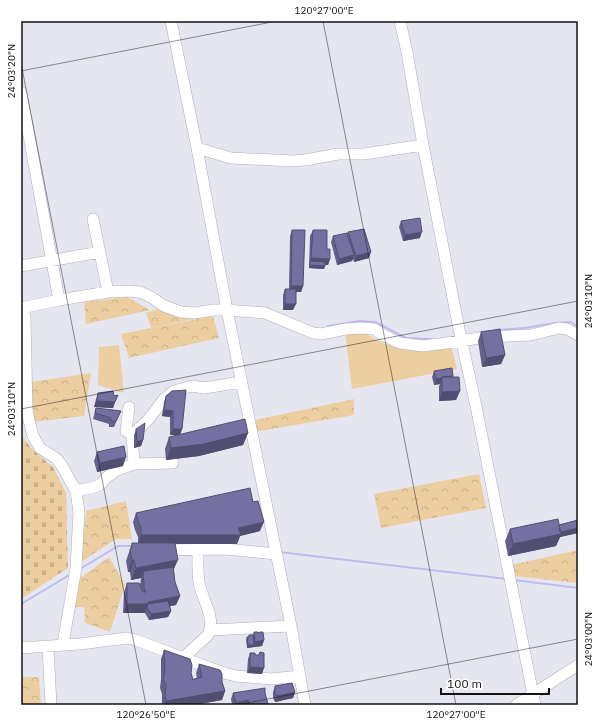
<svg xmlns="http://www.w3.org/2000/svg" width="599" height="726" viewBox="0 0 599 726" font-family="'IBM Plex Sans',sans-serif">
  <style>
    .green { fill: #eccea1 }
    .forest { fill: url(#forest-crowns) }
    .cemetery { fill: url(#cemetery-stones) }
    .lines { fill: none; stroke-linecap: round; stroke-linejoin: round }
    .stream { stroke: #bfbbf1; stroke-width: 2 }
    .minor-casing { stroke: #b0afba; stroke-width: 12 }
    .minor { stroke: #fff; stroke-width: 11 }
    .wall { fill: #65608b }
    .shaded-wall { fill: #524e71 }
    .building { fill: #7570a2; stroke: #524e71 }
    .ticks { fill: none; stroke: #121215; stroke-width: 1; stroke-opacity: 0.45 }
    .neatline { fill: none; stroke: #121215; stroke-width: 1.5 }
    .ticks-label { font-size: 10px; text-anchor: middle; fill: #121215 }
  </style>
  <defs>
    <pattern id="forest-crowns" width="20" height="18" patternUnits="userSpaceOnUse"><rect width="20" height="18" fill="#eccea1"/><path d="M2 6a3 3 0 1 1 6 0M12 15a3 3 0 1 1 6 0" fill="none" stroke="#c9b08a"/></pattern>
    <pattern id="cemetery-stones" width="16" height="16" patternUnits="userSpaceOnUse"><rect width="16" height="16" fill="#eccea1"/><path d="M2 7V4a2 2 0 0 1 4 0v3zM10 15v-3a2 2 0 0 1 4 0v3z" fill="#c9b08a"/></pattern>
  </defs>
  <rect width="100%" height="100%" fill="#e6e6f0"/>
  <!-- green -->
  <path class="green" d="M345 332 365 333 376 340 400 349H452L457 369 352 389Z
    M119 345 124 393 98 385 99 347Z"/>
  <!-- forest -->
  <path class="forest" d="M127 297 150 310 86 324 84 302Z
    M157 309 208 316 151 328 146 313Z
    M213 316 219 338 129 358 121 334Z
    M91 373 84 416 33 422 31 382Z
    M354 399V415L254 432 251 421Z
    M479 474 486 508 381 528 374 494Z
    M126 501 132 539H116L81 562 86 511Z
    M578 550V583L513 576 511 565Z
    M109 557 125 585 110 632 85 623 84 607H74L79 579Z
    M21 677H39L41 705H21Z"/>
  <!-- cemetery -->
  <path class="cemetery" d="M21 431V435L33 450 53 467 66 493 68 568 21 599Z"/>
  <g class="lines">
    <!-- stream -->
    <path class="stream" d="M328 326 359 321 375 322 406 338 432 339
      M498 330 525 328 555 323 571 322 578 327
      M480 332 491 331
      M279 552 507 579
      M80 569 118 546H131
      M514 580 578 588
      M21 604 71 574"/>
    <defs>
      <path id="minor" d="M171 21 197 148 227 310 291 626 305 705
        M400 21 407 52 423 145 460 334 476 406 535 705
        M21 92 59 300
        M197 148 231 158 294 161 305 160 338 154H364L423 145
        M93 219 108 292
        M21 266 100 252
        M22 307 25 317 27 409 29 420 33 436 40 448 57 459 62 466 76 491 79 512 76 568 63 644
        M21 308 59 300 108 292 129 291 140 292 151 297 164 306 181 312 194 313 214 310H227L265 313 313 333 321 334 346 329 361 328 374 329 385 336 400 343 423 346 461 341 485 337 531 335 559 328 567 329 578 335
        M129 407 126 431 132 435
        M134 464 173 463
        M76 491 95 487 101 484 107 477 117 470 134 464 132 435 148 420 164 399 174 391 192 386 204 388 242 382
        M162 550 225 549 276 554
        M210 630 291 626
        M48 647 51 705
        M21 648 80 644 127 638 136 640 183 658 224 673 236 676 271 679 300 676
        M183 658 208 635C216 620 204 602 200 587 197 575 198 562 198 550
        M516 705 578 665"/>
    </defs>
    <!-- minor casing -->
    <use href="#minor" class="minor-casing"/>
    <!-- minor -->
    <use href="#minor" class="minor"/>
  </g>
  <!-- wall -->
  <path class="wall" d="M401 221 420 238 403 241 399 227Z
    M292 230 303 286 301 292H296L293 310H283V295L285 289H289L290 236Z
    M313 230 327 249 330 259 328 265H325L324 269 309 268 310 236Z
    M348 232 369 258 354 262 353 259 352 261 337 265 331 242 333 236 347 234Z
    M481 332 505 355 501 364 482 367 478 341Z
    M434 371 453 376 460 391 456 400 439 401V386L440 384 434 385 432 377Z
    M98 393 115 402 113 408 94 407 96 399Z
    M166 396 182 429 180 435 248 433 243 445 199 456 166 460 165 449 169 437 180 435H170V417L162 416 164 402Z
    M96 408 121 411 114 427H109V424L93 419Z
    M136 429 143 440 141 446 134 448V435Z
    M97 452 123 466 97 472 94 461Z
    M136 513 260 531 240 536 237 544H175L174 571 175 582 180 596 176 605 170 606 171 611 168 617 149 620 145 613H123L124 592 127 583 140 585 141 578 131 580 130 572H128L126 561 132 543H138V537L135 530 133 522Z
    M578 520V533L560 537 556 546 508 556 505 541 510 529 559 525Z
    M254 632 258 633 264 640 262 646 247 648 246 640 247 637 253 635Z
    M164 650 191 673 193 680 197 678 196 673 199 664 222 682 225 691 222 700 194 705H162V694L160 688 161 679V659Z
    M260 652 262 674 247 673 248 659 250 653 255 655H259Z
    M275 686 295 692 293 698 275 702 273 698V692Z
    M233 693 268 705H232L231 699Z"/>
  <!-- shaded-wall -->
  <path class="shaded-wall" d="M422 232 420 238 403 241 405 235Z
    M371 252 369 258 354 262 356 256Z
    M354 255 352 261 337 265 339 259Z
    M311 258 330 259 328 265 310 264V261Z
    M310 265 325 266 324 269 309 268Z
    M291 286H303L301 292H288Z
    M285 304H296L293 310H283Z
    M505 355 501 364 482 367 486 358Z
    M442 378 440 384 434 385 436 379Z
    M460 391 456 400 439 401 442 392Z
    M97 401 115 402 113 408 94 407Z
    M164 410 173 411 170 417 162 416Z
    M173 429H182L180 435H170Z
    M248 433 243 445 199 456 166 460 171 448Z
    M143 440 141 446 134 448 137 442Z
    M126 457 123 466 97 472 100 463Z
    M264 522 260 531 240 536 237 544H138L141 535 238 528Z
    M578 528V533L560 537 556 546 508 556 513 544 559 532Z
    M132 560H134L130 572H128Z
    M178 560 173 571H144L141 578 131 580 136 568Z
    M180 596 176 605 148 610 147 607 145 613H123L127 604 148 602Z
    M171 611 168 617 149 620 151 614Z
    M264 640 262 646 247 648 248 645H254L255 642Z
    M250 667 264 668 262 674 247 673Z
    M225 691 222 700 194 705H164L166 701Z
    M295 692 293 698 275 702 277 696Z
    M248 700 246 705H235L236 703Z"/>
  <!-- building -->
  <path class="building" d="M420 218 422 232 405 235 401 221Z
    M364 229 371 252 356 256 348 232Z
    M292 230H305L303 286H291Z
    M313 230H327V249H330V259L311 258Z
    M347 233 354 255 339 259 333 236Z
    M310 261 325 262V266L310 265Z
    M285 289H296V304H285Z
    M500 329 505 355 486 358 481 332Z
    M452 368 453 376 442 377V378L436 379 434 371Z
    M442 377H459L460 391 442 392Z
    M186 390 182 429H173V411L164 410 166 396 172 391Z
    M113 391 114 396 118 395 115 402 97 401 98 393Z
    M96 408 121 411 116 421H111V418L95 413Z
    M245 419 248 433 204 444 171 448 169 437Z
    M145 423 143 440 137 442 136 429Z
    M124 446 126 457 100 463 97 452Z
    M250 488 253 502 258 501 264 522 238 528 241 535H141V528L138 521 136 513Z
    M558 519 561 534 513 544 510 529Z
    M578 520V528L560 532 559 525Z
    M132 543H175L178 560 136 568 134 560H132L130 549 132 548Z
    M173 567 175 582 180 596 148 602V604H127V583H139L143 592H146L144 588V582L143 577 144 571Z
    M168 601 171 611 151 614 147 607 148 604Z
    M254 632H258V633L260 632H263L264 640 255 642Z
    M249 635H253L254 645H248L247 637H249Z
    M164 650 190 659 192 665 191 673 193 680 194 679 202 677 199 664 220 670 222 674V682L225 691 166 701 165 694 166 685 163 679 165 670Z
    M260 652 264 653V668L250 667V653H255V655H259Z
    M292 683 295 692 277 696 275 692V686Z
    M265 688V693L268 704 249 705 248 700 236 703 233 693Z"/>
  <!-- ticks -->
  <path class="ticks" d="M323 21 456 705M21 63 146 705M21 71 277 21M21 409 578 301M237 705 578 639"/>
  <!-- border -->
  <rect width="599" height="726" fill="none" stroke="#ffffff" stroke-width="44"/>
  <!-- scale -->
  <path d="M441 688v6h108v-6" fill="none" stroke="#121215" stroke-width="2"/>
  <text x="447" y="688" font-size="12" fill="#121215" stroke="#ffffff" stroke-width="3" paint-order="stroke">100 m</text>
  <rect x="22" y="22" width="555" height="682" class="neatline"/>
  <g class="ticks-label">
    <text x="324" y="14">120°27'00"E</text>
    <text transform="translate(11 71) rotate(-90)" y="4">24°03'20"N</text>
    <text transform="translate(588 301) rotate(-90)" y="4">24°03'10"N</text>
    <text transform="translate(11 409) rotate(-90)" y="4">24°03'10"N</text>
    <text transform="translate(588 639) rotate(-90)" y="4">24°03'00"N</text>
    <text x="146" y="718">120°26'50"E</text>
    <text x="456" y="718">120°27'00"E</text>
  </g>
</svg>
